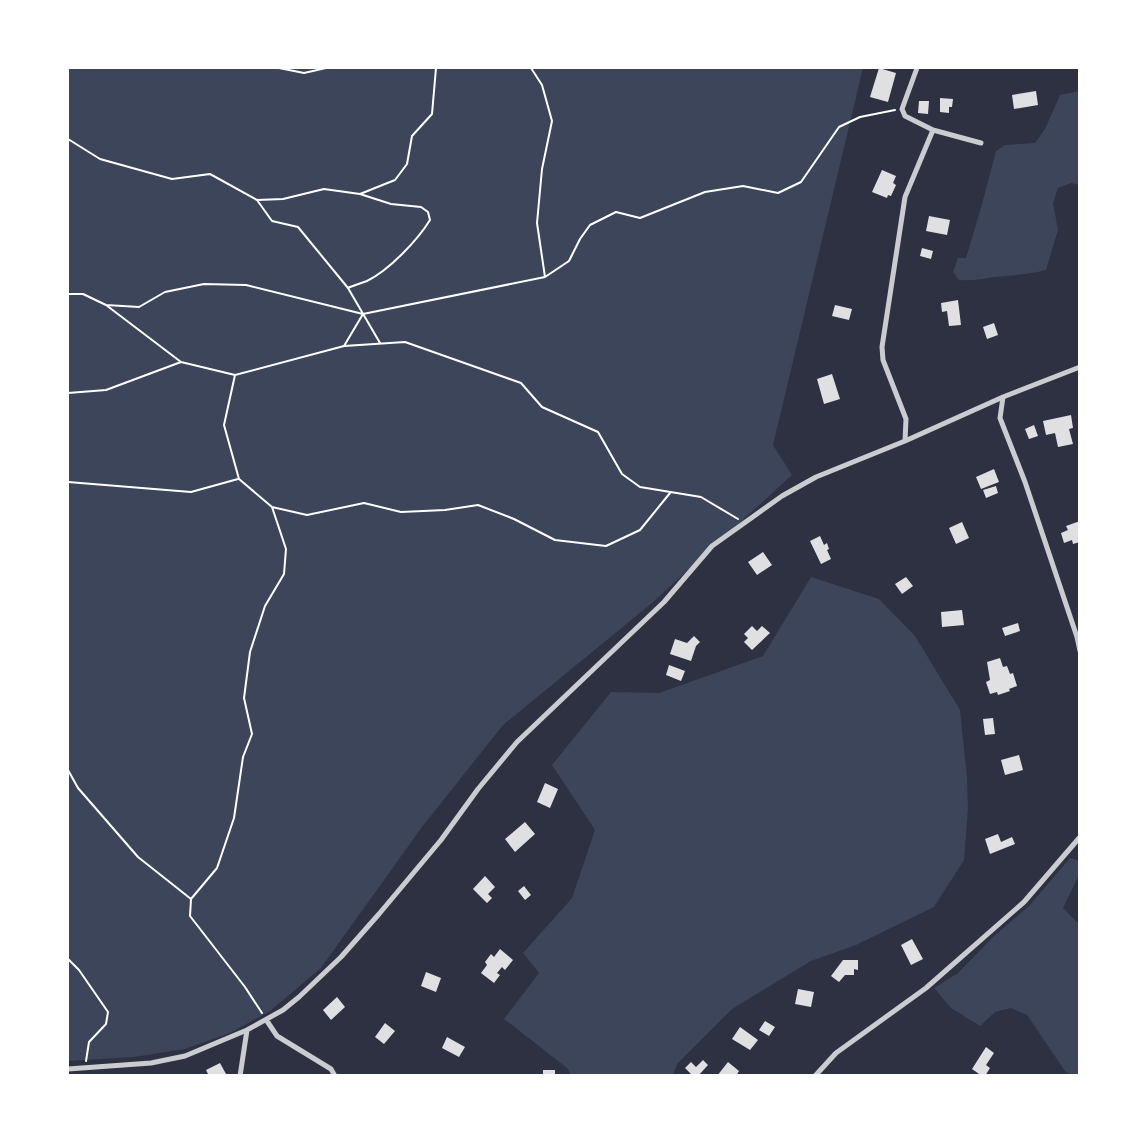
<svg xmlns="http://www.w3.org/2000/svg" width="1147" height="1143" viewBox="0 0 1147 1143" font-family="'PT Serif',serif">
  <style>
    .green { fill: #3c4559 }
    .building { fill: #e0e0e3 }
    .lines { fill: none; stroke-linecap: round; stroke-linejoin: round }
    .path { stroke: #fff; stroke-width: 2 }
    .minor { stroke: #caccd0; stroke-width: 5 }
  </style>
  <rect width="100%" height="100%" fill="#2d3142"/>
  <!-- green -->
  <path class="green" d="M68 68H863L773 445 792 475 652 603 503 725 422 827 321 968 270 1011 230 1033 185 1049 134 1057 68 1061Z
    M1079 91V185L1071 183 1058 188 1053 203 1058 230 1046 270C1027 275 1014 275 995 277 981 279 973 281 959 280L953 272 958 258H966L982 204 996 151 1005 145 1035 143 1045 129 1060 95Z
    M811 577 879 599 915 636 960 710 967 778 968 809 964 860 934 907 856 945 811 961 732 1009 677 1064 673 1075H571L567 1068 504 1019 539 973 523 953 572 898 595 830 552 765 611 692 659 693 763 656Z
    M1070 858 1080 861 1079 875 1063 908 1079 924V1076L1070 1075 1065 1071 1027 1015 1011 1008 995 1012 980 1026 951 1008 934 988 958 973 993 937 1029 906Z"/>
  <!-- building -->
  <path class="building" d="M879 68 896 73 888 102 870 97Z
    M1036 91 1038 105 1014 109 1012 95Z
    M940 98 953 99 952 107H949V113L940 112Z
    M919 101H929L928 114 918 113Z
    M882 170 896 176 893 183 896 185 891 196 888 195 887 198 872 192Z
    M929 216 950 220 947 235 926 231Z
    M922 248 933 251 931 259 920 256Z
    M958 300 961 325 949 326 947 311 942 312 941 303Z
    M835 305 852 309 849 320 832 316Z
    M994 323 998 335 987 339 983 327Z
    M832 374 840 399 824 404 817 379Z
    M1071 415 1073 428 1069 429 1073 444 1058 447 1055 433 1046 435 1043 421Z
    M1034 425 1038 436 1029 439 1025 429Z
    M994 469 999 482 981 489 976 477Z
    M996 486 998 493 986 498 983 490Z
    M1080 521V542L1073 544 1072 540 1064 543 1061 533 1068 530 1066 526Z
    M962 522 969 538 956 544 949 528Z
    M820 536 824 545 827 543 829 549 827 550 831 559 821 564 810 541Z
    M763 552 772 565 757 575 748 562Z
    M906 577 913 586 902 594 895 584Z
    M962 610 964 625 942 627 941 612Z
    M1018 623 1020 631 1005 636 1002 628Z
    M752 626 757 631 762 626 770 633 752 650 744 642 748 638 744 634Z
    M694 636 700 642 696 646 691 661 670 654 675 639 687 643Z
    M1000 658 1003 667 1007 666 1010 674 1013 673 1017 686 1009 689 1010 691 998 695 997 692 990 694 986 682 990 680 987 662Z
    M669 665 685 671 681 681 666 675Z
    M993 718 995 734 985 735 983 719Z
    M1019 755 1023 770 1005 775 1001 760Z
    M545 783 558 789 550 808 537 802Z
    M525 822 535 834 515 852 505 839Z
    M998 834 1001 842 1012 837 1015 844 990 854 985 839Z
    M485 876 495 887 488 894 492 898 487 903 473 889Z
    M524 886 531 895 525 900 518 891Z
    M912 939 923 959 911 965 901 945Z
    M500 949 513 960 505 970 502 967 497 973 500 975 494 983 481 973 487 965 485 962 491 954 494 957Z
    M843 960H858V970L854 969V975H845L839 982 831 976Z
    M426 972 441 978 436 992 421 986Z
    M798 989 814 992 811 1007 795 1004Z
    M337 997 345 1007 331 1020 323 1010Z
    M765 1021 775 1027 769 1036 759 1030Z
    M385 1023 395 1031 384 1044 375 1037Z
    M740 1027 758 1040 750 1050 732 1039Z
    M447 1037 465 1047 459 1057 442 1048Z
    M986 1047 994 1053 986 1065 990 1068 985 1076H982L972 1069Z
    M703 1060 708 1065 698 1076H693L685 1068 691 1062 696 1067Z
    M728 1062 739 1071 736 1076H717Z
    M220 1063 226 1074 223 1076H209L206 1070Z
    M543 1070H555V1076H543Z"/>
  <g class="lines">
    <!-- path -->
    <path class="path" d="M279 68 304 73 326 68
      M531 68 542 85 552 121 542 169 537 223 545 277
      M68 139 100 159 172 179 210 174 257 200 283 199 324 189 360 194 395 180 407 164 412 136 432 114 436 68
      M257 200 272 221 298 227 348 288 380 343
      M348 288C354 285 361 283 367 281 389 270 417 241 430 220L428 212 421 207 391 204 360 194
      M68 294H83L106 305 181 362
      M106 305 139 307 165 292 204 284 246 285 363 314
      M344 346 363 314 545 277 569 261 580 239 590 225 616 212 640 218 705 192 743 186 778 193 801 182 839 127 860 117 895 110
      M68 393 106 390 181 362 235 375 344 346 405 342 521 383 542 407 598 432 622 474 640 487 701 497 738 519
      M68 482 191 492 238 479
      M272 507 307 515 364 503 401 512 445 510 478 505 514 519 555 540 606 546 640 530 670 493
      M68 770 78 788 138 857 191 899 190 916 245 987 262 1013
      M191 899 217 868 234 818 243 757 252 734 244 698 250 652 265 606 284 574 286 549 272 507 239 479 224 425 235 375
      M68 959 79 970 108 1012 106 1024 89 1042 86 1061"/>
    <!-- minor -->
    <path class="minor" d="M917 68 902 109 905 116 933 130
      M1003 397 1000 418 1025 482 1077 637 1080 651
      M905 441 906 419 883 360 882 347 905 197 933 130 981 143
      M267 1021 277 1036 331 1069 335 1076
      M68 1069 151 1063 185 1056 247 1030 283 1010 299 997 341 957 379 914 441 840 478 789 517 742 664 602 712 546 782 496 816 477 905 441 1003 397 1080 367
      M240 1076 247 1030
      M815 1076 836 1053 926 988 1024 902 1080 837"/>
  </g>
  <!-- border -->
  <rect width="1147" height="1143" fill="none" stroke="#ffffff" stroke-width="138"/>
</svg>
